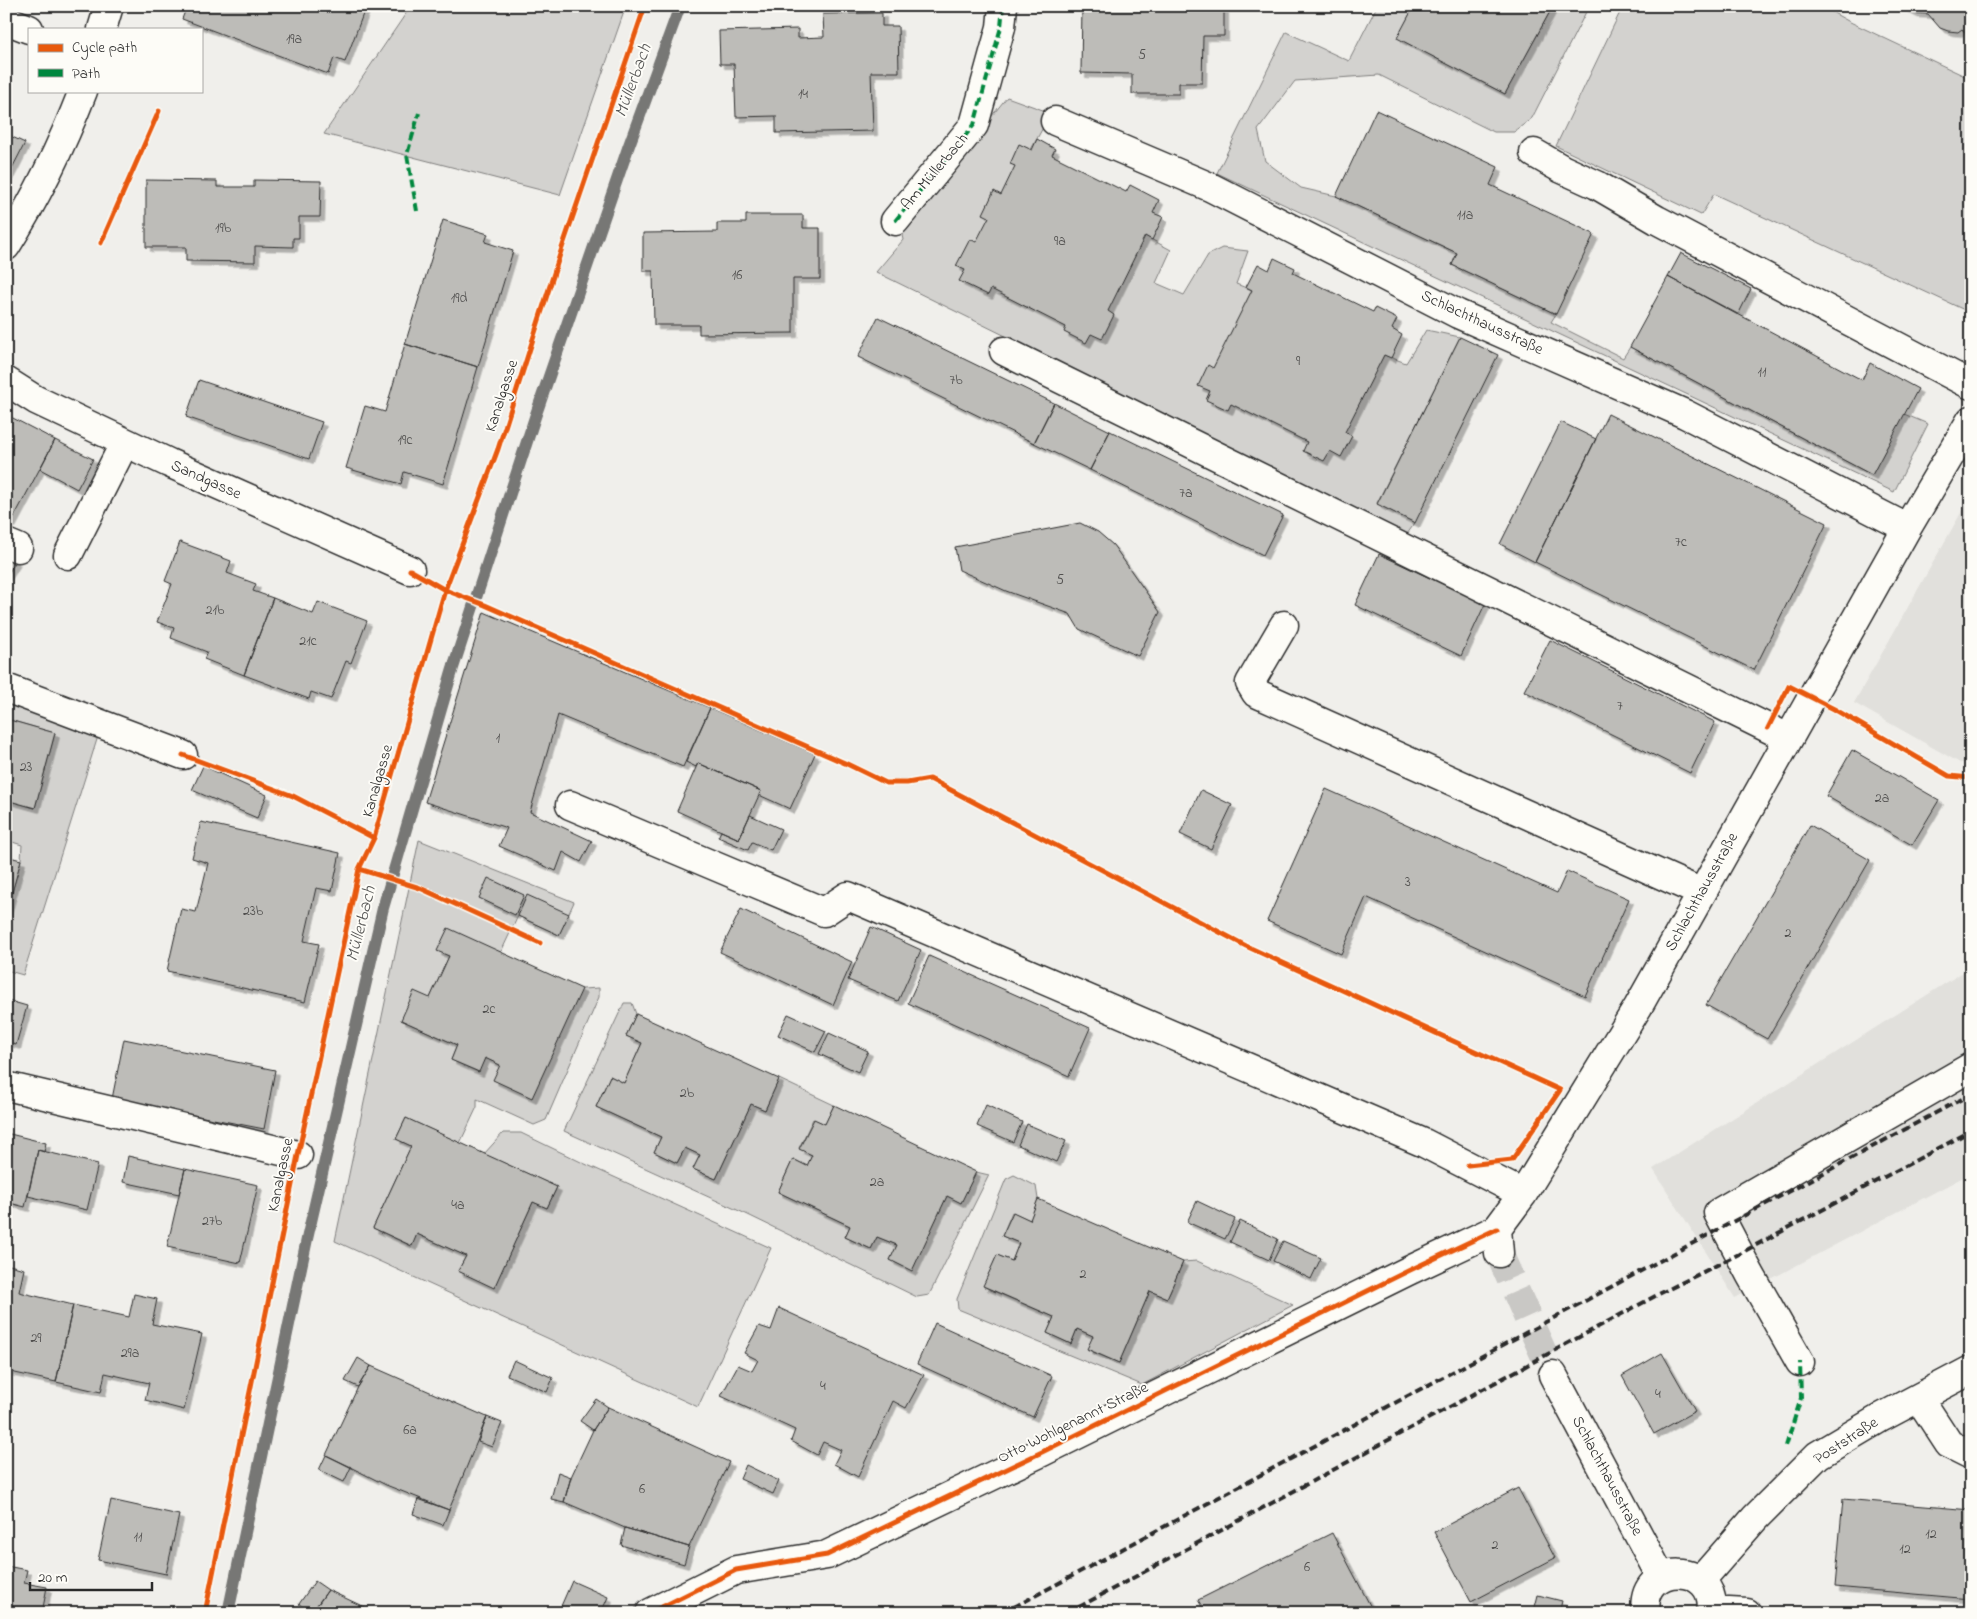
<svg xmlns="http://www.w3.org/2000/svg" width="1977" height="1619" viewBox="0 0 1977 1619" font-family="'Indie Flower',sans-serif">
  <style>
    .built { fill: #e1e0dc }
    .green { fill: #d3d2cf; stroke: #7f7e7d }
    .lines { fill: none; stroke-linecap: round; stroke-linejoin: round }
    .stream { stroke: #777775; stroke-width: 12 }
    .building { fill: #bdbcb8; stroke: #2b2b2b; filter: url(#shadow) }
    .minor-tunnel { stroke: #c9c8c5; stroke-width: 28; stroke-dasharray: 28 14; stroke-linecap: butt }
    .minor-casing { stroke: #2b2b2b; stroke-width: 31 }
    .minor { stroke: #fdfcf7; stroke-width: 28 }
    .rail { stroke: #2b2b2b; stroke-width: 4; stroke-dasharray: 8 4; stroke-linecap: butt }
    .quiet { stroke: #00873e; stroke-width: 4; stroke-dasharray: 8 4; stroke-linecap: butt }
    .cycleway-casing { stroke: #fdfcf7; stroke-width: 8 }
    .cycleway { stroke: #e8590c; stroke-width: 5 }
    .labels { text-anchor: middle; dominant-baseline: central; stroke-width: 4; stroke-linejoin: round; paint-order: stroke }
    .number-label { font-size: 14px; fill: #504f4e }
    .street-label { font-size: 16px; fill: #2b2b2b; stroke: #fdfcf7 }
    .water-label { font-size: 18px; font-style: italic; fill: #575756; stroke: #fdfcf7 }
  </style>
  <defs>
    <filter id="shadow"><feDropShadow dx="4.5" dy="4.5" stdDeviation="0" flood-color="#0004"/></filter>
  </defs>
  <rect width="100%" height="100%" fill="#f0efeb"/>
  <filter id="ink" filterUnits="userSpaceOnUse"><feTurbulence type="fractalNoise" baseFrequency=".02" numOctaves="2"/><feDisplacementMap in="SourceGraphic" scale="10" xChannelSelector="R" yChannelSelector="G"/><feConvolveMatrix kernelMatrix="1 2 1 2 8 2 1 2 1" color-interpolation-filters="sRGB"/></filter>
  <g filter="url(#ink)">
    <!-- built -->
    <path class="built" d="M1971 495V763H1960L1854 703Z
      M1971 967V1173L1735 1298 1653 1169Z"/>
    <!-- green -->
    <path class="green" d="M411 6H626L560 195 324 134Z
      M1377 6H1414L1398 38 1505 94 1553 6H1589L1532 118 1514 132H1494L1379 75 1295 81 1258 130 1265 161 1301 188 1336 196 1457 253 1452 265 1556 314 1551 322 1623 358 1630 347 1872 475 1904 414 1928 424 1894 492 1217 173 1286 32 1349 61Z
      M1623 6H1821L1848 21 1971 79V313L1714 194 1701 215 1556 146Z
      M1007 97 1051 113 965 270 1091 333 1145 236 1171 250 1156 283 1184 295 1208 255 1222 248 1248 251 1236 284 1252 290 1210 391 1329 451 1384 355 1406 363 1426 330 1460 337 1377 503 1415 523 1407 534 876 272 903 240 901 230Z
      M6 700 99 733 23 975 6 970V914L21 860 22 845 6 840V800L35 808 55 733 6 719Z
      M419 840 574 902 559 935 518 916 501 952 438 951 449 956 430 998 401 1020 457 1045 451 1060 478 1072 485 1058 500 1065 582 989 599 988V997L546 1120 534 1125 477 1099V1107L460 1143 406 1118 396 1139 411 1146 373 1228 411 1246 417 1234 466 1256 458 1271 494 1287 533 1202 547 1208 557 1187 484 1154 503 1133H521L583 1163 771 1248 698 1407 335 1241Z
      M624 1003H632L636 1014 626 1036 642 1043 624 1083 610 1076 596 1107 661 1137 654 1152 677 1163 685 1148 700 1155 693 1169 716 1179 751 1104 765 1110 779 1079 834 1105 825 1124 813 1119 799 1148 812 1155 807 1166 793 1159 778 1192 850 1226 845 1237 871 1249 877 1237 897 1245 890 1260 912 1270 947 1196 961 1202 976 1172 989 1175 929 1295 917 1297 746 1214 564 1131Z
      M1014 1175 1036 1186 1038 1199 1030 1220 1012 1212 1002 1236 1019 1243 1012 1261 997 1255 984 1287 1054 1317 1047 1333 1071 1344 1077 1329 1093 1336 1088 1350 1119 1363 1150 1291 1167 1298 1183 1262 1197 1261 1293 1305 1142 1385 958 1309 957 1299 1006 1179Z"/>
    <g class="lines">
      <!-- stream -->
      <path class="stream" d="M228 1613 307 1239 383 908 453 668 535 417 628 148 680 6"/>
    </g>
    <!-- building -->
    <path class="building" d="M187 6H366L345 62 334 58 328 74 182 19Z
      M1082 6H1224V36H1203L1202 83H1179V94H1132V74L1081 73Z
      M1414 6H1553L1505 94 1397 38Z
      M1900 6H1971V40L1962 29 1958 32 1948 31 1940 28 1928 14 1913 13Z
      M882 13V26H898L899 72H871L873 131 776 133V116L736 117 734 64H720L719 31 798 29V38L824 37 823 14Z
      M1376 110 1498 167 1490 185 1594 234 1556 314 1452 265 1457 253 1336 196Z
      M6 134 25 143 6 180Z
      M1037 139 1055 149 1052 155 1126 192 1130 185 1159 200 1153 213 1163 217 1152 240 1145 236 1108 311 1114 315 1102 339 1091 334 1086 343 1064 332 1066 327 991 289 988 295 959 281 965 270 956 266 970 239 976 242 989 217 983 214 994 191 1001 195 1015 166 1010 164 1019 144 1032 150Z
      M146 180 217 181V187H254V180L321 181 320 217H299V238H293V247L255 246V262L186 261V247H146Z
      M746 215H803V228H820V279H793V333L699 334V325H654L653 271H643V233L717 232V223H746Z
      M443 220 488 234 485 242 513 251 478 367 405 344Z
      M1681 253 1751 289 1738 315 1668 277Z
      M1274 258 1295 268 1293 273 1373 312 1375 308 1397 319 1392 329 1402 335 1391 358 1384 355 1345 432 1352 436 1341 457 1330 451 1324 461 1303 451 1307 442 1231 404 1228 410 1206 400 1210 391 1198 386 1208 365 1213 368 1252 290 1246 287 1258 264 1269 270Z
      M1668 277 1862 380 1870 363 1918 389 1872 475 1630 347Z
      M878 317 1054 403 1034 443 858 357Z
      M1460 337 1498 355 1415 523 1377 504Z
      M405 344 478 367 443 484 404 472 401 484 346 468 365 406 385 412Z
      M199 380 322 422 309 459 186 417Z
      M1054 403 1110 431 1090 470 1034 443Z
      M1608 414 1827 523 1754 670 1535 562Z
      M7 415 55 440 11 523 6 520Z
      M1561 422 1596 439 1535 562 1500 544Z
      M1110 431 1283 515 1263 555 1090 470Z
      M55 440 93 459 77 489 40 469Z
      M1080 523 1098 532 1113 545 1160 612 1138 656 1079 629 1070 614 1006 591 959 570 955 547Z
      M180 542 231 561 227 573 256 584 253 591 273 598 244 675 204 659 207 652 171 638 174 628 157 622 172 584 165 581Z
      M1379 554 1485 604 1461 656 1355 605Z
      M6 555 16 561 6 577Z
      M273 598 313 614 318 602 367 621 351 663 346 661 331 699 311 692 309 699 244 675Z
      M484 612 710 708 683 767 558 715 530 812 592 841 581 862 563 852 556 871 499 846 507 828 425 802Z
      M1550 640 1715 722 1690 773 1524 691Z
      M710 708 815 754 790 809 759 795 761 791 698 763 696 767 686 762Z
      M6 719 55 733 35 808 6 800Z
      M1852 750 1939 800 1912 845 1826 796Z
      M698 763 761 791 739 839 677 811Z
      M203 766 267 795 257 818 192 790Z
      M1326 789 1557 893 1567 871 1629 899 1585 996 1366 897 1341 954 1267 921Z
      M1201 790 1232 805 1211 849 1180 834Z
      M750 815 781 829 771 850 752 842 748 850 718 837 721 831 739 839Z
      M201 822 340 853 332 891 316 888 304 941 319 944 305 1002 167 971 181 909 196 912 208 863 192 858Z
      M1810 825 1870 860 1767 1039 1706 1005Z
      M6 856 21 860 6 914Z
      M488 878 524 895 515 915 479 898Z
      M527 895 569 914 559 935 518 916Z
      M741 909 852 962 833 1005 720 952Z
      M871 927 921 950 898 1001 848 980Z
      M448 928 582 989 532 1098 493 1080 500 1065 485 1058 479 1072 451 1060 457 1045 401 1020 414 991 430 998 449 956 437 951Z
      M929 956 1090 1028 1069 1076 908 1003Z
      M6 1000 27 1006 16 1045 6 1042Z
      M636 1014 779 1079 765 1110 751 1104 716 1179 693 1169 700 1155 685 1148 677 1163 654 1152 661 1137 596 1107 610 1076 624 1083 642 1043 626 1036Z
      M788 1014 826 1031 815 1052 778 1035Z
      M829 1033 868 1051 858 1072 819 1054Z
      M124 1039 275 1070 264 1129 112 1099Z
      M834 1105 976 1172 961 1203 947 1196 912 1271 890 1260 897 1245 877 1237 871 1249 845 1237 850 1226 778 1192 793 1159 807 1166 812 1155 799 1149 814 1119 825 1124Z
      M986 1105 1022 1122 1013 1142 977 1126Z
      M406 1118 557 1187 547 1208 533 1202 494 1288 458 1271 466 1256 417 1234 412 1246 373 1228 411 1146 396 1139Z
      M1027 1124 1066 1141 1056 1162 1018 1145Z
      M6 1133 46 1143 44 1152 38 1150 25 1207 6 1202Z
      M38 1150 98 1164 87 1210 28 1196Z
      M128 1156 185 1169 179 1194 123 1182Z
      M185 1169 258 1185 240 1263 167 1247Z
      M1038 1199 1183 1262 1167 1298 1150 1291 1119 1363 1087 1349 1093 1336 1077 1329 1071 1344 1047 1333 1054 1317 983 1286 997 1255 1012 1261 1019 1243 1002 1236 1013 1212 1030 1220Z
      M1197 1201 1235 1219 1225 1239 1187 1222Z
      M1240 1221 1278 1239 1269 1260 1230 1242Z
      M1283 1241 1321 1258 1311 1279 1273 1261Z
      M6 1264 24 1269 19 1292 73 1305 56 1382 6 1371Z
      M134 1294 157 1299 152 1324 202 1334 184 1410 145 1400 149 1383 105 1373 101 1392 56 1382 73 1305 129 1317Z
      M779 1308 924 1375 906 1408 893 1401 858 1477 834 1464 841 1450 823 1442 817 1455 791 1441 795 1430 721 1396 738 1365 752 1371 758 1360 744 1353 759 1326 771 1330Z
      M935 1323 1052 1376 1033 1417 917 1364Z
      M1662 1353 1695 1411 1654 1434 1622 1376Z
      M358 1358 371 1366 358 1387 345 1381Z
      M514 1360 553 1378 547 1392 507 1375Z
      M371 1366 487 1417 449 1510 386 1485 326 1455 358 1387Z
      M596 1399 608 1407 593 1430 580 1421Z
      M608 1407 729 1462 689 1547 625 1528 564 1502 571 1477 593 1430Z
      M487 1417 502 1423 492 1447 478 1442Z
      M326 1455 351 1467 344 1482 319 1470Z
      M746 1465 779 1481 773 1494 740 1479Z
      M558 1472 571 1477 564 1502 551 1499Z
      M1518 1488 1555 1558 1471 1602 1434 1532Z
      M418 1499 449 1510 443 1525 413 1514Z
      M1843 1499 1971 1510V1599L1835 1587Z
      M111 1500 179 1515 166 1574 98 1560Z
      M625 1528 689 1547 684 1564 621 1545Z
      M1332 1533 1374 1613H1206L1198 1600Z
      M6 1566 27 1570 24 1583 47 1587 42 1613H6Z
      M315 1581 328 1590 311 1613 299 1604Z
      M572 1581 608 1597 601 1613H558Z
      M328 1590 377 1613H312Z
      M1538 1595 1562 1601 1559 1613H1526L1527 1609 1534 1611Z"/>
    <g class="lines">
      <!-- minor-tunnel -->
      <path class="minor-tunnel" d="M1499 1253 1553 1375"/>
      <defs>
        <path id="minor" d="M6 20 29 29
          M102 29 109 6
          M1055 121 1210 187 1458 314 1685 414 1907 528
          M1534 153 1562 169 1597 185 1657 220 1971 385
          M895 221 974 125 1001 27 1003 6
          M6 246C37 197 62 145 83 91
          M1004 351 1788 738
          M6 381 36 400 169 463 410 570
          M6 543 18 548
          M68 555 125 442
          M1284 625 1250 683 1256 693 1702 893
          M6 688 183 755
          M570 805 824 912 848 896 1424 1143 1523 1194
          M6 1086 298 1155
          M1499 1253 1497 1229 1523 1194 1638 1007 1907 528 1971 420
          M1800 1362 1750 1274 1718 1213 1971 1067
          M1553 1375 1661 1577
          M1919 1398 1949 1444 1971 1455
          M1699 1579 1708 1572 1755 1518 1818 1455 1882 1417 1971 1370
          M1711 1611 1747 1613
          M650 1613 736 1570 827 1555 1042 1452 1408 1271 1497 1229
          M1646 1613C1638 1559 1720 1562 1711 1613"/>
      </defs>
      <!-- minor casing -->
      <use href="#minor" class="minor-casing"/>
      <!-- minor -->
      <use href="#minor" class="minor"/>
      <!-- rail -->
      <path class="rail" d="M1003 1613 1971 1094
        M1068 1613 1659 1294 1739 1254 1971 1131"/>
      <!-- quiet -->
      <path class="quiet" d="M417 211 407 155 419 113
        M895 221 974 125 1001 27 1003 6
        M1786 1446 1801 1398 1800 1362"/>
      <defs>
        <path id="cycleway" d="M101 243 159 111
          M410 570 445 590 485 605 847 764 886 783H907L930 779 1246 946 1560 1090 1512 1160 1468 1165
          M1768 728 1789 686 1834 709 1949 776 1971 778
          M183 755 293 796 374 838
          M359 869 420 888 540 943
          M205 1613 298 1155 359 869 374 838 445 590 498 449 561 251 645 6
          M650 1613 736 1570 827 1555 1042 1452 1408 1271 1497 1229"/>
      </defs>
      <!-- cycleway casing -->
      <use href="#cycleway" class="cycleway-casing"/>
      <!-- cycleway -->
      <use href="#cycleway" class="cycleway"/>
    </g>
  </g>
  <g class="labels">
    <!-- number labels -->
    <g class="number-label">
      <text x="294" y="39">19a</text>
      <text x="1142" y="55">5</text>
      <text x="803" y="94">14</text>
      <text x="1465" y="215">11a</text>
      <text x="223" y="228">19b</text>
      <text x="1060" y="241">9a</text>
      <text x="737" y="275">16</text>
      <text x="459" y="298">19d</text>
      <text x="1298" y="361">9</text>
      <text x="1762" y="372">11</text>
      <text x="956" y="380">7b</text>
      <text x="405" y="440">19c</text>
      <text x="1186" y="493">7a</text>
      <text x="1681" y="542">7c</text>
      <text x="1060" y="580">5</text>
      <text x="215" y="610">21b</text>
      <text x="308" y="641">21c</text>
      <text x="1620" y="706">7</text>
      <text x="498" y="738">1</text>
      <text x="26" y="767">23</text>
      <text x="1882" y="798">2a</text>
      <text x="1408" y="882">3</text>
      <text x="253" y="911">23b</text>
      <text x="1788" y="933">2</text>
      <text x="489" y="1009">2c</text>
      <text x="687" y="1093">2b</text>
      <text x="877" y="1182">2a</text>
      <text x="458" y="1205">4a</text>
      <text x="212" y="1221">27b</text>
      <text x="1083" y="1274">2</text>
      <text x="36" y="1338">29</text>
      <text x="130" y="1353">29a</text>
      <text x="823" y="1386">4</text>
      <text x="1658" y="1394">4</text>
      <text x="410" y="1430">6a</text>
      <text x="642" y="1489">6</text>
      <text x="1931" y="1534">12</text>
      <text x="138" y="1537">11</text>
      <text x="1495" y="1545">2</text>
      <text x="1905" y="1549">12</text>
      <text x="1307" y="1567">6</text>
    </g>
    <!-- street labels -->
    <g class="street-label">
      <text transform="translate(935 172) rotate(-50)">Am Müllerbach</text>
      <text transform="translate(1482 323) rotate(25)">Schlachthausstraße</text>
      <text transform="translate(502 396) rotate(-72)">Kanalgasse</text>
      <text transform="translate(206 480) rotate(24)">Sandgasse</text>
      <text transform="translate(378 781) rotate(-74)">Kanalgasse</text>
      <text transform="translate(1702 892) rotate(-61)">Schlachthausstraße</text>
      <text transform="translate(281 1175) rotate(-78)">Kanalgasse</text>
      <text transform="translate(1073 1423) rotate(-26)">Otto Wohlgenannt Straße</text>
      <text transform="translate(1846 1441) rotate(-33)">Poststraße</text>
      <text transform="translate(1607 1476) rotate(62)">Schlachthausstraße</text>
    </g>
    <!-- water labels -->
    <g class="water-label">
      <text transform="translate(634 81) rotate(-70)">Müllerbach</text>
      <text transform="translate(362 924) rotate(-76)">Müllerbach</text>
    </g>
  </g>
  <!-- margin -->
  <rect width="1977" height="1619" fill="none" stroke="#fdfcf7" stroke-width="25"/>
  <rect x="12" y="12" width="1952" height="1594" fill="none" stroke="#2b2b2b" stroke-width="2" filter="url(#ink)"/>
  <!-- legend -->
  <rect x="28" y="28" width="175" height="65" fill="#fdfcf7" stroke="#a9a8a5"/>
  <rect x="38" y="44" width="25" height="8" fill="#e8590c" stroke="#a9a8a5"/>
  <text x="72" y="52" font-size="15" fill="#2b2b2b">Cycle path</text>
  <rect x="38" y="69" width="25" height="8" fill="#00873e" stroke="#a9a8a5"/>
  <text x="72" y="78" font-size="15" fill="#2b2b2b">Path</text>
  <!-- scale -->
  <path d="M30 1582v8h122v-8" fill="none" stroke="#2b2b2b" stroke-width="2.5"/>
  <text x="38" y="1582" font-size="15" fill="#2b2b2b" stroke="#fdfcf7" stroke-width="4" paint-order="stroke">20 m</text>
</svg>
